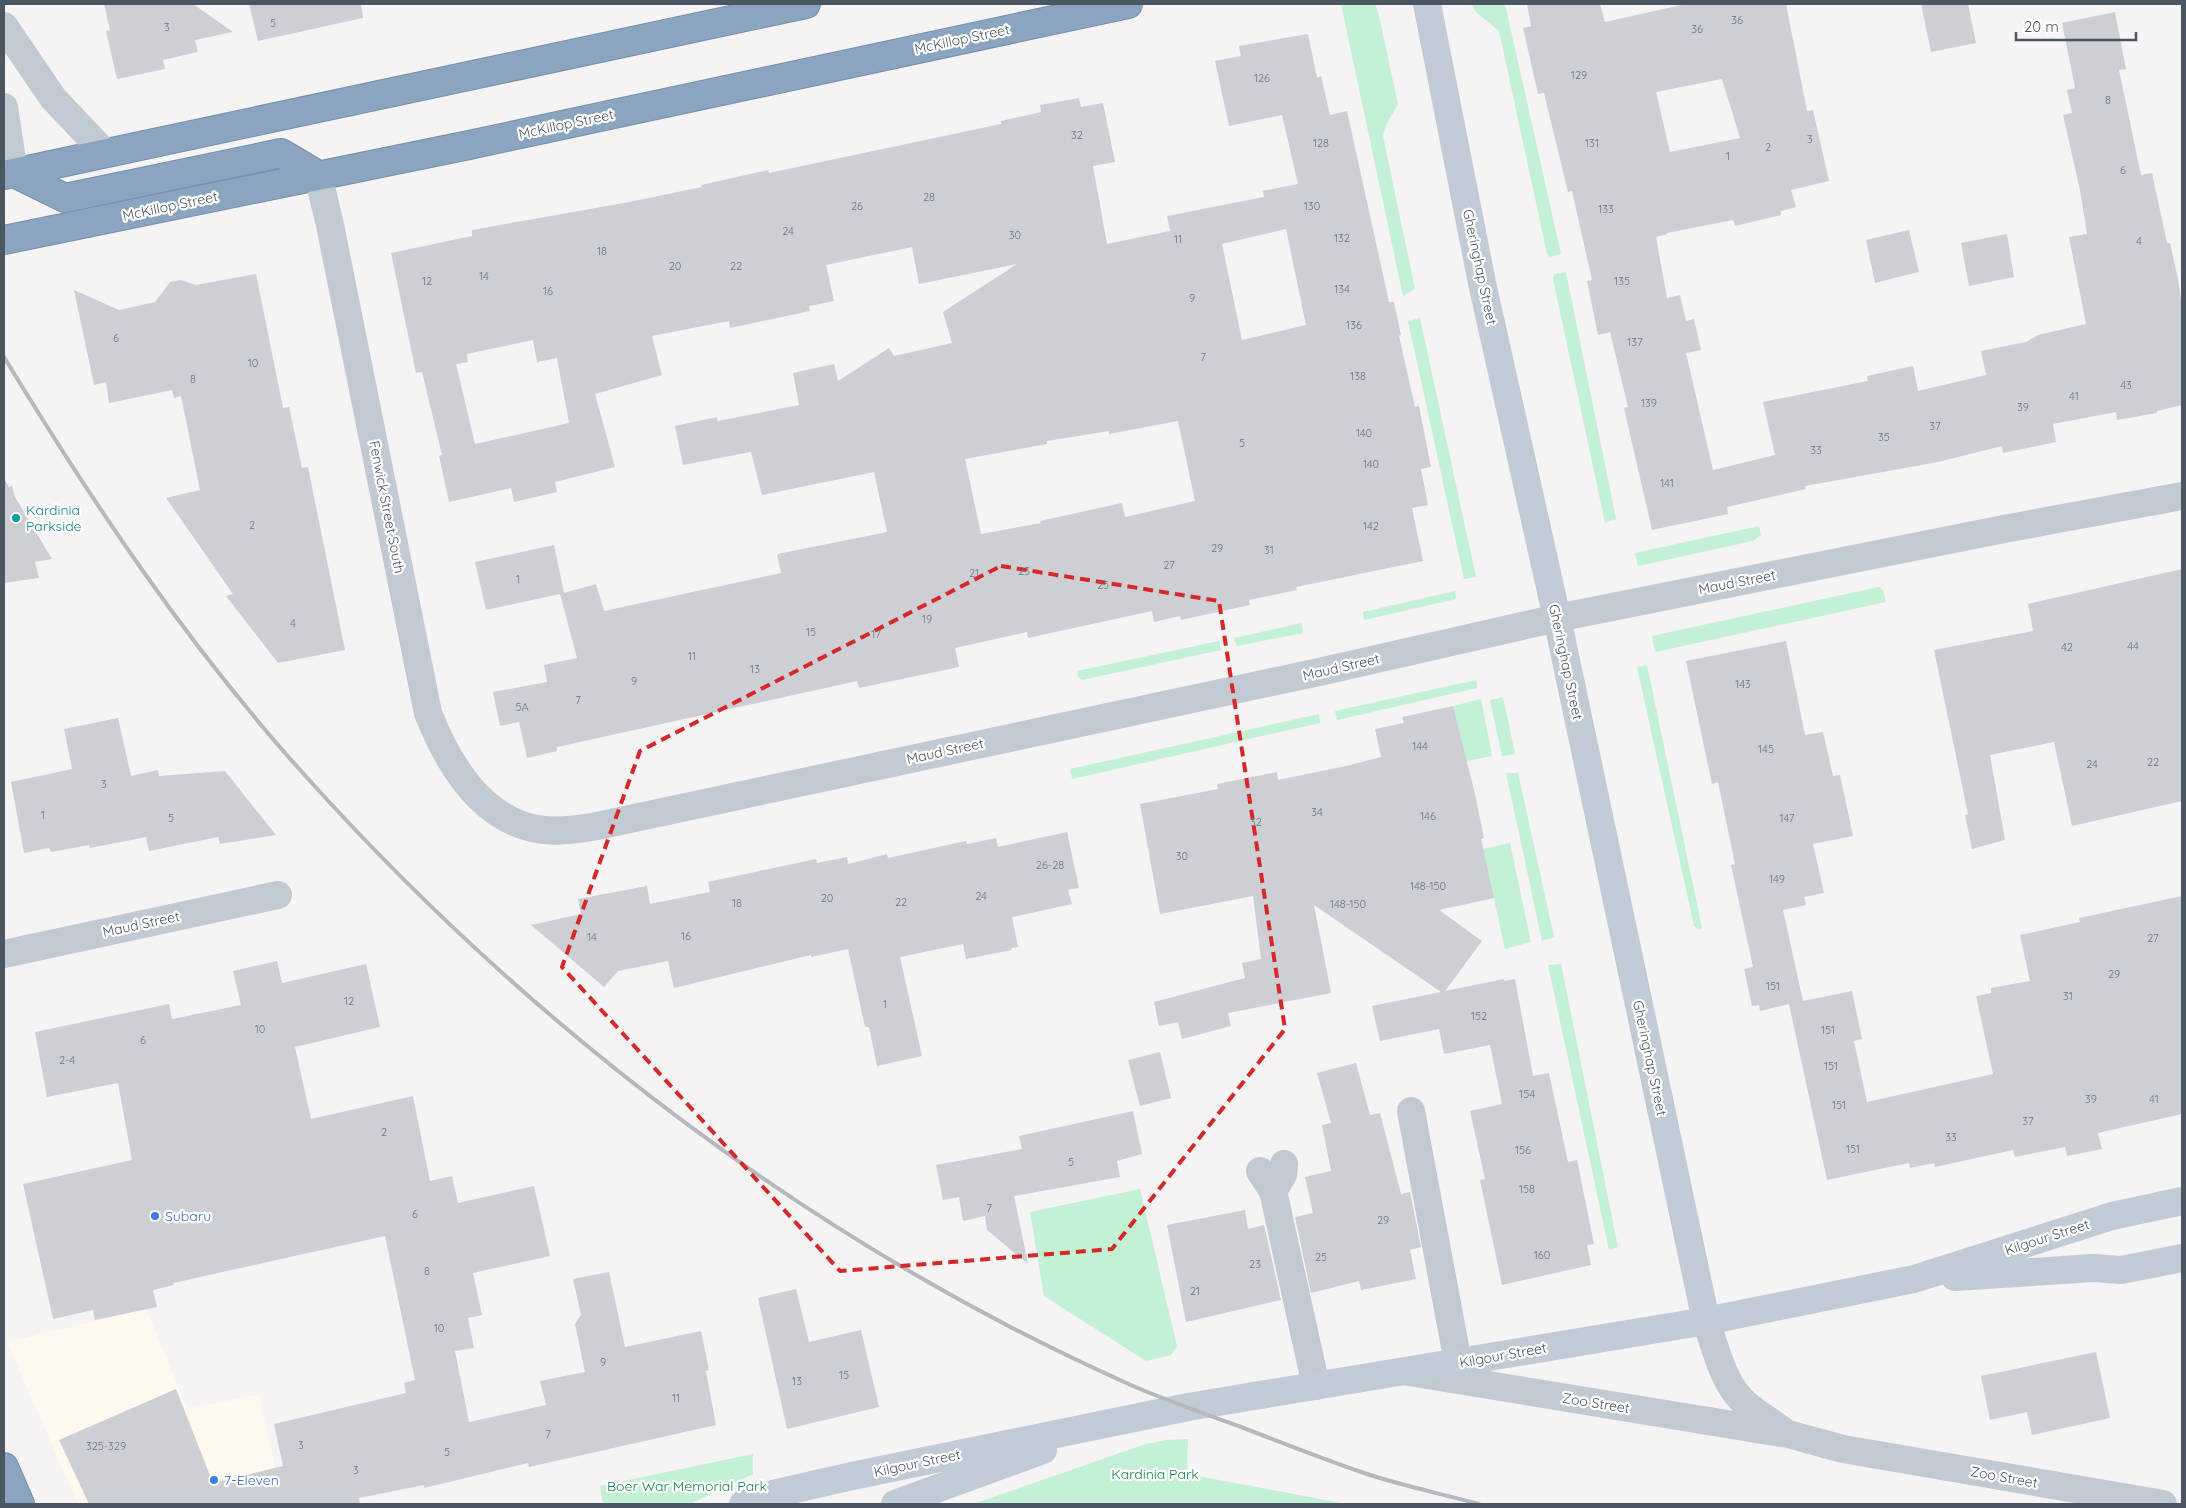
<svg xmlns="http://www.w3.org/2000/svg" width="2186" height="1508" viewBox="0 0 2186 1508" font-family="Quicksand,sans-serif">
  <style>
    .commercial { fill: #fdf9ef }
    .green { fill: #c3f1d5 }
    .building { fill: #cdcfd5; fill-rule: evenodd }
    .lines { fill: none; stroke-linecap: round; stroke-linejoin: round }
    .highway-casing { stroke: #7690ad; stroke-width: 30 }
    .street { stroke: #c1cad2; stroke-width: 28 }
    .secondary { stroke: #c1cbd6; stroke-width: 28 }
    .highway { stroke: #8ba5c1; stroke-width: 28 }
    .rail { stroke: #b5b8bd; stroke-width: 4 }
    .marked { fill: none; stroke: #d62828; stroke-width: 4; stroke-dasharray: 10 6; stroke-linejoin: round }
    .culture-dot { fill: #0f9aa8; stroke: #fff; stroke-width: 2 }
    .shop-dot { fill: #3f7fe0; stroke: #fff; stroke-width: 2 }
    .labels { text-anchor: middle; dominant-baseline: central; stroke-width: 4.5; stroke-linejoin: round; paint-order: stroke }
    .number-label { font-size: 11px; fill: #6b747e }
    .street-label { font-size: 14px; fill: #4a5661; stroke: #fff }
    .culture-label { font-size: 14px; fill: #0d838f; stroke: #fff; text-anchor: start }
    .shop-label { font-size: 14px; fill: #366cbe; stroke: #fff; text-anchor: start }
    .park-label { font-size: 14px; fill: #17864f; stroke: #fff }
  </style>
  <rect width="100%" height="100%" fill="#f5f3f3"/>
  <!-- commercial -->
  <path class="commercial" d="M146 1309 188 1409 259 1394 283 1504H78L7 1342Z"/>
  <!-- green -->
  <path class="green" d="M1341 4H1375L1379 16 1398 104 1386 125 1383 136 1415 289 1403 296Z
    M1471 4H1505L1561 254 1550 257 1547 254 1499 31 1477 13Z
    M1566 272 1616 519 1605 523 1553 279 1554 274Z
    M1420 318 1476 577 1464 579 1408 321Z
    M1759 526 1761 535 1753 541 1638 566 1635 553Z
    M1879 587 1883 590 1886 602 1655 652 1652 636Z
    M1455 591 1456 599 1364 620 1363 612Z
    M1302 623 1303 633 1237 646 1234 638Z
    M1219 641 1221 650 1082 680 1078 677 1077 671Z
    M1647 665 1702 928 1698 929 1694 926 1637 667Z
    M1476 680 1477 688 1337 720 1335 711Z
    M1503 697 1515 754 1502 756 1490 700Z
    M1481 699 1492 756 1466 761 1453 706Z
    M1319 714 1320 723 1072 779 1070 769Z
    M1506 773H1518L1554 937 1542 941Z
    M1510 843 1531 942 1505 949 1483 849Z
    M1561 964 1618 1247 1609 1250 1548 965Z
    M1140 1189 1177 1346 1171 1355 1146 1361 1044 1296 1030 1212Z
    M1188 1439 1187 1474 1347 1504H973L1146 1444 1166 1440Z
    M753 1454V1474L690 1504H603L600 1486Z"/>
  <!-- building -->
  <path class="building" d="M104 4H193L233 32 195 40 198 52 163 60 165 69 117 79 106 31 110 30Z
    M249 4H361L363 18 258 41Z
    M1527 4H1600L1605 22 1686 4H1786L1807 111 1813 110 1829 181 1791 190 1796 207 1781 211V215L1735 226 1733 220 1667 233V234L1656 237 1667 298 1680 295 1686 321 1694 319 1701 350 1686 353 1713 470 1775 455 1763 402 1868 381 1867 376 1913 366 1918 391 1986 375 1981 351 2026 342 2038 335 2086 324 2069 237 2087 234 2080 190 2063 115 2072 113 2067 90 2075 88 2062 23 2115 12 2126 69 2119 70 2141 175 2152 173 2167 243H2170L2178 279 2182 307V405L2157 411V413L2117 420 2116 412 2053 424 2056 442 2003 453 2002 446 1938 462 1805 486 1806 489 1727 507 1728 514 1652 530 1624 408 1628 407 1610 332 1598 335 1587 281 1592 280 1572 191 1568 192 1544 93 1538 94 1523 28 1531 26ZM1722 79 1740 138 1670 152 1656 92Z
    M1921 4H1968L1976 43 1931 52Z
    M1308 34 1317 78 1321 76 1330 115 1347 111 1389 302H1394L1401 335 1399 336 1415 407 1419 406 1431 467 1421 469 1428 505 1412 508 1423 561 1296 587 1297 590 1249 600 1250 605 1181 620 1180 616 1154 622 1152 611 1028 638 1027 632 955 648 959 667 859 688 857 681 557 747V751L527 758 519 722 500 726 493 692 547 682 544 665 577 658 560 594 486 610 475 562 554 545 564 593 596 584 604 611 781 573 777 554 887 532 874 472 762 495 751 452 683 465 675 426 717 417 718 421 799 405 793 373 834 364 838 381 889 348 894 356 952 343 943 312 1017 264 919 284 912 247 826 265 834 301 809 306 810 311 730 328 729 321 652 336 662 375 595 394 615 467 555 482 557 492 514 502 511 488 449 502 439 456 442 455 422 372 416 373 391 253 472 236V230L624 203 702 187 701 185 768 170 769 173 1001 124V121L1041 112 1040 105 1079 98 1081 107 1103 103 1115 162 1093 166 1107 244 1170 231 1167 216 1264 197 1263 191 1298 184 1282 115 1229 126 1215 61 1241 56 1239 46ZM1286 229 1306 325 1242 340 1222 244ZM533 340 537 362 557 358 569 423 475 444 456 364 468 362 467 354ZM1178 421 1195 501 1125 517 1122 503 1040 521 1041 523 981 534 965 459 1047 444V441L1109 431V434Z
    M1909 230 1919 272 1875 283 1866 240Z
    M2007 234 2014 277 1969 286 1961 243Z
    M256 274 283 408 289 407 302 468 308 467 345 650 278 663 226 596 233 594 166 498 200 490 181 396 174 398 172 390 109 403 106 382 94 385 74 290 119 310 155 302 170 282 181 280 196 285Z
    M4 478 9 487 12 486 15 497 52 559 35 562 39 578 4 583Z
    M2182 569V801L2072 826 2054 742 1990 755 2005 840 1972 849 1965 815 1968 814 1934 650 2033 631 2028 604Z
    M1786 641 1805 735 1823 732 1833 776 1840 775 1853 836 1813 844 1824 893 1804 897 1806 905 1783 910 1803 1001 1852 991 1862 1039 1854 1041 1867 1102 1993 1074 1976 996 1991 993V988L2030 981 2020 935 2080 922 2079 918 2182 896V1114L2098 1133 2102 1149 2067 1156 2065 1147 2015 1157 2013 1150 1935 1167 1934 1163 1910 1168 1909 1163 1827 1180 1789 1004 1760 1011 1759 1005 1752 1006 1744 969 1753 967 1731 865 1735 864 1718 782 1712 784 1686 661Z
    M1453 706 1475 794 1484 838 1481 839 1494 898 1439 910 1482 941 1445 991 1504 979V981L1515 979 1533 1076 1549 1073 1568 1162 1577 1160 1594 1244 1587 1245 1591 1265 1502 1285 1480 1180 1485 1179 1470 1111 1502 1104 1490 1045 1444 1054 1439 1029 1380 1041 1372 1006 1441 992 1314 905 1331 993 1228 1013 1231 1026 1182 1039 1178 1022 1159 1026 1154 1002 1245 978 1242 963 1261 959 1253 896 1160 914 1140 804 1218 789 1217 784 1277 772 1278 780 1346 766 1381 757 1375 729 1404 723 1402 717Z
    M118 718 131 776 158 770 159 776 225 771 276 835 220 844 218 837 149 851 146 837 90 848 89 845 51 852 49 848 24 853 11 782 72 769 64 729Z
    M1067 832 1079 888 1068 890 1072 904 1012 917 1018 947 1011 948 1012 950 966 959 963 944 900 957 922 1056 877 1066 869 1027H865L848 949 811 957V955L674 988 668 961 618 971 604 987 531 925 581 914 578 899 647 886 650 904 710 892 708 882 816 859 817 863 847 857 848 864 887 854 888 858 966 841 967 844 996 838 998 847Z
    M277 961 282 983 366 964 380 1027 295 1047 311 1119 413 1096 430 1181 452 1176 458 1203 534 1186 550 1256 473 1273 482 1315 468 1318 474 1348 455 1351 469 1422 546 1405 540 1381 585 1372 575 1324 581 1315 573 1279 609 1272 625 1347 701 1331 709 1370 706 1371 716 1425 529 1467 528 1463 424 1488V1485L359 1498 360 1504H89L59 1440 176 1389 213 1483 283 1466 274 1424 406 1393 404 1383 415 1380 385 1236 173 1283 174 1285 153 1290 157 1307 95 1320 93 1310 53 1319 23 1184 132 1160 118 1083 47 1097 35 1032 169 1004 172 1019 241 1005 233 971Z
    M1160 1052 1171 1098 1140 1106 1128 1060Z
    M1356 1063 1370 1115 1380 1113 1401 1194 1410 1192 1421 1247 1410 1250 1416 1279 1361 1290 1359 1281 1311 1293 1295 1217 1313 1213 1305 1177 1331 1171 1322 1125 1331 1123 1317 1073Z
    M1133 1111 1142 1154 1117 1161 1120 1177 1014 1196 1028 1264 987 1230 985 1216 963 1221 959 1197 943 1200 936 1165 1022 1149 1019 1136Z
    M1245 1210 1248 1229 1264 1225 1281 1300 1186 1322 1167 1225Z
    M796 1289 809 1342 861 1330 879 1407 787 1429 758 1298Z
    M2096 1352 2110 1418 2032 1435 2027 1412 1990 1420 1981 1376Z"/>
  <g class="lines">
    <defs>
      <path id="highway" d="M14 173 65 198 281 153 318 175
        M4 175 806 4
        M4 240 469 145 1128 4
        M4 1467 20 1504"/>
    </defs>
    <!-- highway casing -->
    <use href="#highway" class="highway-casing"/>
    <!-- street -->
    <path class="street" d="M4 26 53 98 105 153
      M4 107 14 173
      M318 175 330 225 428 713C448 764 483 823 544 830 562 832 580 829 597 826L1319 672 1557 618 2004 529 2182 496
      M4 954 278 895
      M1411 1111 1458 1362
      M1260 1171 1273 1191 1316 1386
      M1273 1191 1283 1175 1284 1164
      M1706 1321C1716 1349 1723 1385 1747 1405 1758 1414 1771 1422 1782 1430
      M1409 1372 1788 1434 1843 1449 2163 1504"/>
    <!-- secondary -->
    <path class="secondary" d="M1427 4 1482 283 1557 618 1706 1321
      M1955 1277 2093 1268 2121 1270 2182 1258
      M743 1504 773 1494 852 1476 1188 1407 1706 1321 1914 1279 2112 1216 2182 1201
      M895 1504 1043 1450"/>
    <!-- highway -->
    <use href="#highway" class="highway"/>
    <!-- rail -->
    <path class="rail" d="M4 357C92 502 187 644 301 771 532 1029 816 1245 1133 1386 1168 1401 1205 1414 1241 1427 1283 1443 1325 1460 1367 1474 1404 1486 1442 1494 1479 1504"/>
  </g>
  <!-- marked area -->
  <path class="marked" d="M1001 566 1219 601 1285 1029 1112 1249 840 1271 562 967 640 751Z"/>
  <!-- markers -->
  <circle class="culture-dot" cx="16" cy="518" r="5"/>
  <g class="shop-dot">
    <circle cx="155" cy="1216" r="5"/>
    <circle cx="214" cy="1480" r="5"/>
  </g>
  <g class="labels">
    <!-- number labels -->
    <g class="number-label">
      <text x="1737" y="20">36</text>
      <text x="273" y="23">5</text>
      <text x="167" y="27">3</text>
      <text x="1697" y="29">36</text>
      <text x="1579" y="75">129</text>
      <text x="1262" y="78">126</text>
      <text x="2108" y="100">8</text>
      <text x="1077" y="135">32</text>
      <text x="1810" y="139">3</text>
      <text x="1321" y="143">128</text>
      <text x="1592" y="143">131</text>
      <text x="1768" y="147">2</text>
      <text x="1728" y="156">1</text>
      <text x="2123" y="170">6</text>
      <text x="929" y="197">28</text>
      <text x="857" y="206">26</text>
      <text x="1312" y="206">130</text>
      <text x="1606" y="209">133</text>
      <text x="788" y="231">24</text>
      <text x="1015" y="235">30</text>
      <text x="1342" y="238">132</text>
      <text x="1178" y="239">11</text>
      <text x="2139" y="241">4</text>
      <text x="602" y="251">18</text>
      <text x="675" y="266">20</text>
      <text x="736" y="266">22</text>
      <text x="484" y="276">14</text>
      <text x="427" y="281">12</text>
      <text x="1622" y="281">135</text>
      <text x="1342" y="289">134</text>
      <text x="548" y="291">16</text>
      <text x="1192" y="298">9</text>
      <text x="1354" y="325">136</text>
      <text x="116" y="338">6</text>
      <text x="1635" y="342">137</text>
      <text x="1203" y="357">7</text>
      <text x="253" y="363">10</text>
      <text x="1358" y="376">138</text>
      <text x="193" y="379">8</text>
      <text x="2126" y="385">43</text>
      <text x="2074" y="396">41</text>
      <text x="1649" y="403">139</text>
      <text x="2023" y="407">39</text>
      <text x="1935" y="426">37</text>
      <text x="1364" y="433">140</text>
      <text x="1884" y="437">35</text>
      <text x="1242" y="443">5</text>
      <text x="1816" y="450">33</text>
      <text x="1371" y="464">140</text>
      <text x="1667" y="483">141</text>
      <text x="252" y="525">2</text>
      <text x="1371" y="526">142</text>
      <text x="1217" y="548">29</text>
      <text x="1269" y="550">31</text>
      <text x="1169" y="565">27</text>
      <text x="1024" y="571">23</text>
      <text x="974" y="573">21</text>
      <text x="518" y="579">1</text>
      <text x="1103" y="585">25</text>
      <text x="927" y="619">19</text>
      <text x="293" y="623">4</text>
      <text x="811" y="632">15</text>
      <text x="876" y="634">17</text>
      <text x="2133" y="646">44</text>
      <text x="2067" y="647">42</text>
      <text x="692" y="656">11</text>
      <text x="755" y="669">13</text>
      <text x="634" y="681">9</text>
      <text x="1743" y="684">143</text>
      <text x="578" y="700">7</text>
      <text x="522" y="707">5A</text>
      <text x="1420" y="746">144</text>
      <text x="1766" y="749">145</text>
      <text x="2153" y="762">22</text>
      <text x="2092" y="764">24</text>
      <text x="104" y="784">3</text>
      <text x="1317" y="812">34</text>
      <text x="43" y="815">1</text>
      <text x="1428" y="816">146</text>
      <text x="171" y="818">5</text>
      <text x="1787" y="818">147</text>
      <text x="1256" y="822">32</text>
      <text x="1182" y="856">30</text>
      <text x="1050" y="865">26-28</text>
      <text x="1777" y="879">149</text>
      <text x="1428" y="886">148-150</text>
      <text x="981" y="896">24</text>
      <text x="827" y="898">20</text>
      <text x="901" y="902">22</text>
      <text x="737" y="903">18</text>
      <text x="1348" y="904">148-150</text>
      <text x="686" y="936">16</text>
      <text x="592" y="937">14</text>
      <text x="2153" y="938">27</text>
      <text x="2114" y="974">29</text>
      <text x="1773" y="986">151</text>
      <text x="2068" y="996">31</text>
      <text x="349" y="1001">12</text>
      <text x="885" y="1004">1</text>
      <text x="1479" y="1016">152</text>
      <text x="260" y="1029">10</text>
      <text x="1828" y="1030">151</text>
      <text x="143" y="1040">6</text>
      <text x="67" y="1060">2-4</text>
      <text x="1831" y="1066">151</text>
      <text x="1527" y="1094">154</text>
      <text x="2091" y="1099">39</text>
      <text x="2154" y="1099">41</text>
      <text x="1839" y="1105">151</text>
      <text x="2028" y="1121">37</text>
      <text x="384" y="1132">2</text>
      <text x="1951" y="1137">33</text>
      <text x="1853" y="1149">151</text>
      <text x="1523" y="1150">156</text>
      <text x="1071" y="1162">5</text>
      <text x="1527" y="1189">158</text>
      <text x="989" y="1208">7</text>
      <text x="415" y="1214">6</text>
      <text x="1383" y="1220">29</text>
      <text x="1542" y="1255">160</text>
      <text x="1321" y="1257">25</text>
      <text x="1255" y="1264">23</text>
      <text x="427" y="1271">8</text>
      <text x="1195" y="1291">21</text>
      <text x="439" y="1328">10</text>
      <text x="603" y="1362">9</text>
      <text x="844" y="1375">15</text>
      <text x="797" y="1381">13</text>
      <text x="676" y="1398">11</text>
      <text x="548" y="1434">7</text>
      <text x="301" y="1445">3</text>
      <text x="106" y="1446">325-329</text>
      <text x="447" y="1452">5</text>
      <text x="356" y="1470">3</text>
    </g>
    <!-- street labels -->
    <g class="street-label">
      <text transform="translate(962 39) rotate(-12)">McKillop Street</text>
      <text transform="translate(566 124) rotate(-12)">McKillop Street</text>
      <text transform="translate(170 206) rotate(-12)">McKillop Street</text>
      <text transform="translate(1480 267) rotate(78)">Gheringhap Street</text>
      <text transform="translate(387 507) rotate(79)">Fenwick Street South</text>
      <text transform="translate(1737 582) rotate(-11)">Maud Street</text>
      <text transform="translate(1566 662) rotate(78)">Gheringhap Street</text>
      <text transform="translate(1341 667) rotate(-13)">Maud Street</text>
      <text transform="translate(945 751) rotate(-12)">Maud Street</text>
      <text transform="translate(141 924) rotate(-12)">Maud Street</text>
      <text transform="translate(1650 1058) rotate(78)">Gheringhap Street</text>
      <text transform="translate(2047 1237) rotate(-18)">Kilgour Street</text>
      <text transform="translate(1503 1355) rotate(-10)">Kilgour Street</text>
      <text transform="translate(1596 1403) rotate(9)">Zoo Street</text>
      <text transform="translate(917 1463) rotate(-12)">Kilgour Street</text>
      <text transform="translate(2004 1477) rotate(10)">Zoo Street</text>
    </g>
    <!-- culture labels -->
    <g class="culture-label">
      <text x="26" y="510">Kardinia<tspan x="26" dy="16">Parkside</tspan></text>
    </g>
    <!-- shop labels -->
    <g class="shop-label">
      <text x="165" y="1216">Subaru</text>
      <text x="224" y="1480">7-Eleven</text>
    </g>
    <!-- park labels -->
    <g class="park-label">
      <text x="1155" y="1474">Kardinia Park</text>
      <text x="687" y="1486">Boer War Memorial Park</text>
    </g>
  </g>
  <!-- border -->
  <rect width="2186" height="1508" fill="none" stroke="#4a5661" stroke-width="10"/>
  <!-- scale -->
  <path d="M2016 32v8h120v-8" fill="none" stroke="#4a5661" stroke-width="2.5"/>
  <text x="2024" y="32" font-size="15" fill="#4a5661" stroke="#ffffff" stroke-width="4" paint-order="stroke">20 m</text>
</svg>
